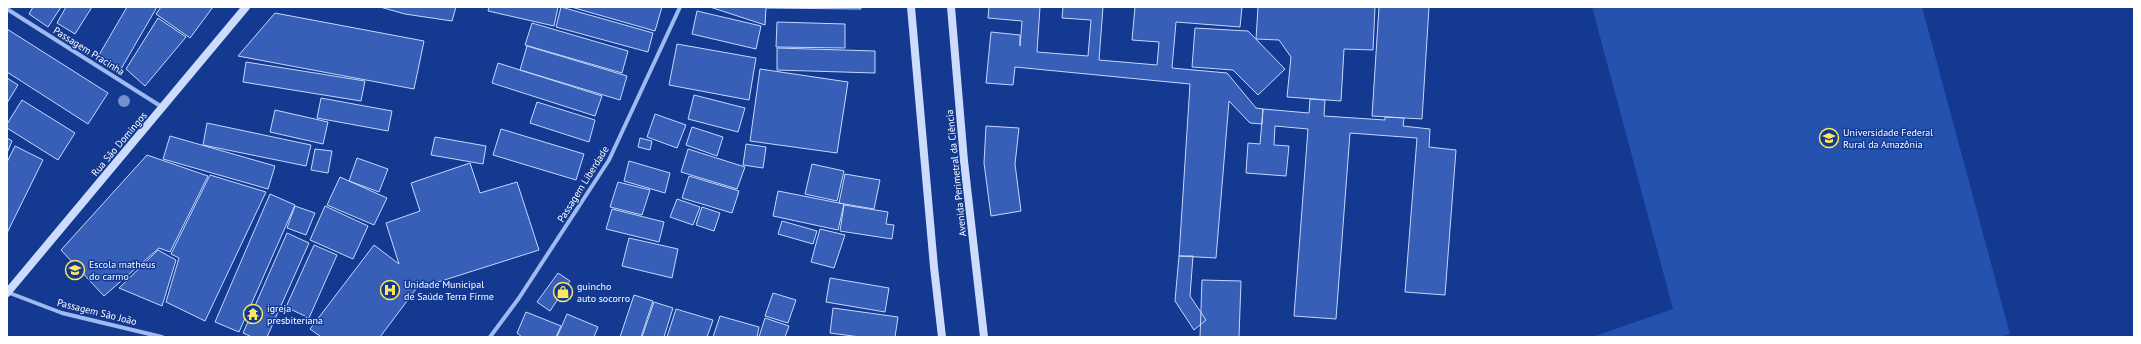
<svg xmlns="http://www.w3.org/2000/svg" width="2141" height="344" viewBox="0 0 2141 344" font-family="'PT Sans',sans-serif">
  <style>
    .green { fill: #2551af }
    .building { fill: #375fb7; stroke: #c6d7fc }
    .lines { fill: none; stroke-linecap: round; stroke-linejoin: round }
    .street { stroke: #9fb9f1; stroke-width: 4 }
    .secondary { stroke: #cddbfc; stroke-width: 8 }
    .tree { fill: #7590cb }
    .labels { text-anchor: middle; dominant-baseline: central; stroke-width: 3; stroke-linejoin: round; paint-order: stroke }
    .street-label { font-size: 10px; fill: #fff; stroke: #133990 }
    .poi-label { font-size: 10px; fill: #fff; stroke: #133990; text-anchor: start }
  </style>
  <rect width="100%" height="100%" fill="#133990"/>
  <!-- green -->
  <path class="green" d="M1592 7H1922L2010 334 2000 337H1592L1673 309Z"/>
  <!-- building -->
  <path class="building" d="M33 7H61L48 27 29 14Z
    M66 7H92L75 34 57 23Z
    M127 7H157L121 69 99 55Z
    M161 7H213L190 38 156 14Z
    M380 7H456L452 21 405 14Z
    M489 7H558L554 26 488 11Z
    M561 7 653 33 648 52 556 27Z
    M571 7H662L655 31Z
    M710 7H861V9L766 8 765 25Z
    M989 7H1040L1037 52 1088 56 1091 20 1062 18 1063 7H1103L1099 60 1157 65 1159 42 1132 40 1135 7H1242L1240 27 1176 22 1172 68 1227 73 1256 108 1263 109 1262 124 1250 123 1229 101 1216 258 1179 256 1190 84 1015 67 1013 85 986 83 991 32 1020 35V46L1022 21 988 18Z
    M1258 7H1375L1373 50 1344 49 1341 101 1287 97 1291 57 1279 40 1256 39Z
    M1379 7H1429L1422 119 1372 116Z
    M697 11 761 26 756 49 692 34Z
    M275 13 424 41 414 89 238 56Z
    M158 18 186 37 145 86 126 69Z
    M777 22 845 24V48L776 47Z
    M532 23 628 51 622 73 525 45Z
    M1195 28 1248 31 1285 69 1258 95 1233 70 1192 67Z
    M7 29 108 93 88 124 7 72Z
    M677 44 756 58 749 100 669 85Z
    M527 46 627 76 620 100 520 70Z
    M777 48 875 51V73L777 70Z
    M246 62 365 81 361 101 243 82Z
    M498 63 602 96 595 116 492 83Z
    M760 69 848 82 837 153 750 141Z
    M7 78 18 85 7 103Z
    M694 95 745 108 738 132 688 119Z
    M321 98 392 111 388 131 317 118Z
    M1310 99 1325 100 1324 116 1385 120V117L1404 118 1403 126 1430 129 1429 147 1456 150 1445 295 1405 292 1417 138 1350 133 1336 319 1294 316 1308 129 1275 126 1274 145 1289 146 1286 176 1246 173 1248 143 1260 144 1263 109 1309 113Z
    M22 100 75 133 58 160 7 128V124Z
    M537 102 595 120 589 142 530 123Z
    M275 110 328 122 323 144 270 132Z
    M655 114 686 125 677 148 647 137Z
    M207 123 311 145 306 166 203 145Z
    M986 126 1019 128 1015 164 1021 211 991 216 984 163Z
    M692 127 723 137 717 156 686 145Z
    M501 129 584 154 576 180 493 155Z
    M170 136 275 166 268 189 163 159Z
    M435 137 486 146 483 164 431 155Z
    M7 138 12 141 7 153Z
    M640 138 652 141 650 150 638 147Z
    M746 144 766 147 763 168 743 165Z
    M15 146 43 160 7 233V162Z
    M315 149 332 151 328 173 311 170Z
    M688 149 745 167 737 189 681 172Z
    M147 155 208 176 170 252 159 248 104 296 61 250Z
    M357 158 388 169 379 192 349 181Z
    M629 161 670 173 665 193 624 181Z
    M470 163 480 193 517 182 539 250 416 289 380 337H321L310 329 374 245 399 264 386 223 420 211 411 183Z
    M812 164 844 171 837 201 805 194Z
    M845 174 880 180 874 209 839 203Z
    M210 175 266 192 205 321 166 302 179 258 171 254Z
    M689 176 739 191 732 213 682 198Z
    M340 177 387 198 374 225 327 205Z
    M618 182 650 190 642 215 610 207Z
    M778 191 844 204 838 230 773 216Z
    M270 194 295 205 239 332 215 322Z
    M677 199 700 207 693 225 670 217Z
    M844 205 888 212 886 224 894 225 892 239 840 231Z
    M295 206 315 213 306 235 287 228Z
    M325 206 368 226 353 259 310 240Z
    M702 207 720 213 714 231 696 225Z
    M612 209 664 222 659 242 606 229Z
    M782 221 817 231 813 244 778 234Z
    M820 229 845 235 834 268 811 262Z
    M287 233 309 243 267 337H252L243 333Z
    M629 238 678 249 672 278 622 266Z
    M314 245 337 255 309 318 286 307Z
    M158 250 176 260 162 306 119 288Z
    M1179 256H1193L1190 296 1206 320 1194 330 1175 301Z
    M558 273 570 281 550 311 537 302Z
    M830 278 889 288 885 312 826 302Z
    M1202 280 1241 281 1239 337H1200Z
    M773 293 796 300 788 323 765 316Z
    M634 295 653 301 641 337H620Z
    M654 302 673 308 664 337H642Z
    M833 308 898 317 895 337H860L830 333Z
    M676 309 713 320 707 337H667Z
    M526 312 561 326 556 337H522L517 333Z
    M567 314 598 327 594 337H557Z
    M720 316 759 327 757 337H713Z
    M765 318 789 326 785 337H759Z"/>
  <g class="lines">
    <!-- street -->
    <path class="street" d="M7 9 162 107
      M7 292 62 313 162 337
      M490 337 519 298 609 160 680 7"/>
    <!-- secondary -->
    <path class="secondary" d="M911 7 934 267 942 337
      M951 7 964 161 984 337
      M7 293 246 7"/>
  </g>
  <!-- trees -->
  <circle class="tree" cx="124" cy="101" r="6"/>
  <!-- icons -->
  <defs>
    <symbol id="university-ring" viewBox="-11 -11 22 22"><circle r="9.5" fill="#133990" stroke="#ffe65f" stroke-width="1.5"/><path d="M0-5L7-2L0 1L-7-2ZM-4 1L0 2.5L4 1V4Q0 6-4 4Z" fill="#ffe65f"/></symbol>
    <symbol id="school-ring" viewBox="-11 -11 22 22"><circle r="9.5" fill="#133990" stroke="#ffe65f" stroke-width="1.5"/><path d="M0-5L7-2L0 1L-7-2ZM-4 1L0 2.5L4 1V4Q0 6-4 4Z" fill="#ffe65f"/></symbol>
    <symbol id="hospital-ring" viewBox="-11 -11 22 22"><circle r="9.5" fill="#133990" stroke="#ffe65f" stroke-width="1.5"/><path d="M-5-5h3v3.5h4V-5h3V5h-3V1.5h-4V5h-3Z" fill="#ffe65f"/></symbol>
    <symbol id="shop-ring" viewBox="-11 -11 22 22"><circle r="9.5" fill="#133990" stroke="#ffe65f" stroke-width="1.5"/><path d="M-5-2.5h2.3a2.7 3.5 0 0 1 5.4 0H5L5.5 6h-11ZM-1.5-2.5h3a1.5 2.3 0 0 0-3 0Z" fill="#ffe65f"/></symbol>
    <symbol id="temple-ring" viewBox="-11 -11 22 22"><circle r="9.5" fill="#133990" stroke="#ffe65f" stroke-width="1.5"/><path d="M0-6L5-2H3V0L6.5 2.5H4V6H1.5V3h-3V6H-4V2.5H-6.5L-3 0V-2H-5Z" fill="#ffe65f"/></symbol>
  </defs>
  <g fill-rule="evenodd">
    <use href="#university-ring" x="1818" y="127" width="22" height="22"/>
    <use href="#school-ring" x="64" y="259" width="22" height="22"/>
    <use href="#hospital-ring" x="379" y="279" width="22" height="22"/>
    <use href="#shop-ring" x="552" y="281" width="22" height="22"/>
    <use href="#temple-ring" x="242" y="303" width="22" height="22"/>
  </g>
  <g class="labels">
    <!-- street labels -->
    <g class="street-label">
      <text transform="translate(89 51) rotate(32)">Passagem Pracinha</text>
      <text transform="translate(119 144) rotate(-50)">Rua São Domingos</text>
      <text transform="translate(956 173) rotate(-96)">Avenida Perimetral da Ciência</text>
      <text transform="translate(583 184) rotate(-58)">Passagem Liberdade</text>
      <text transform="translate(97 312) rotate(14)">Passagem São João</text>
    </g>
    <!-- poi labels -->
    <g class="poi-label">
      <text x="1843" y="132">Universidade Federal<tspan x="1843" dy="12">Rural da Amazônia</tspan></text>
      <text x="89" y="264">Escola matheus<tspan x="89" dy="12">do carmo</tspan></text>
      <text x="404" y="284">Unidade Municipal<tspan x="404" dy="12">de Saúde Terra Firme</tspan></text>
      <text x="577" y="286">guincho<tspan x="577" dy="12">auto socorro</tspan></text>
      <text x="267" y="308">igreja<tspan x="267" dy="12">presbiteriana</tspan></text>
    </g>
  </g>
  <!-- border -->
  <rect width="2141" height="344" fill="none" stroke="#ffffff" stroke-width="16"/>
</svg>
